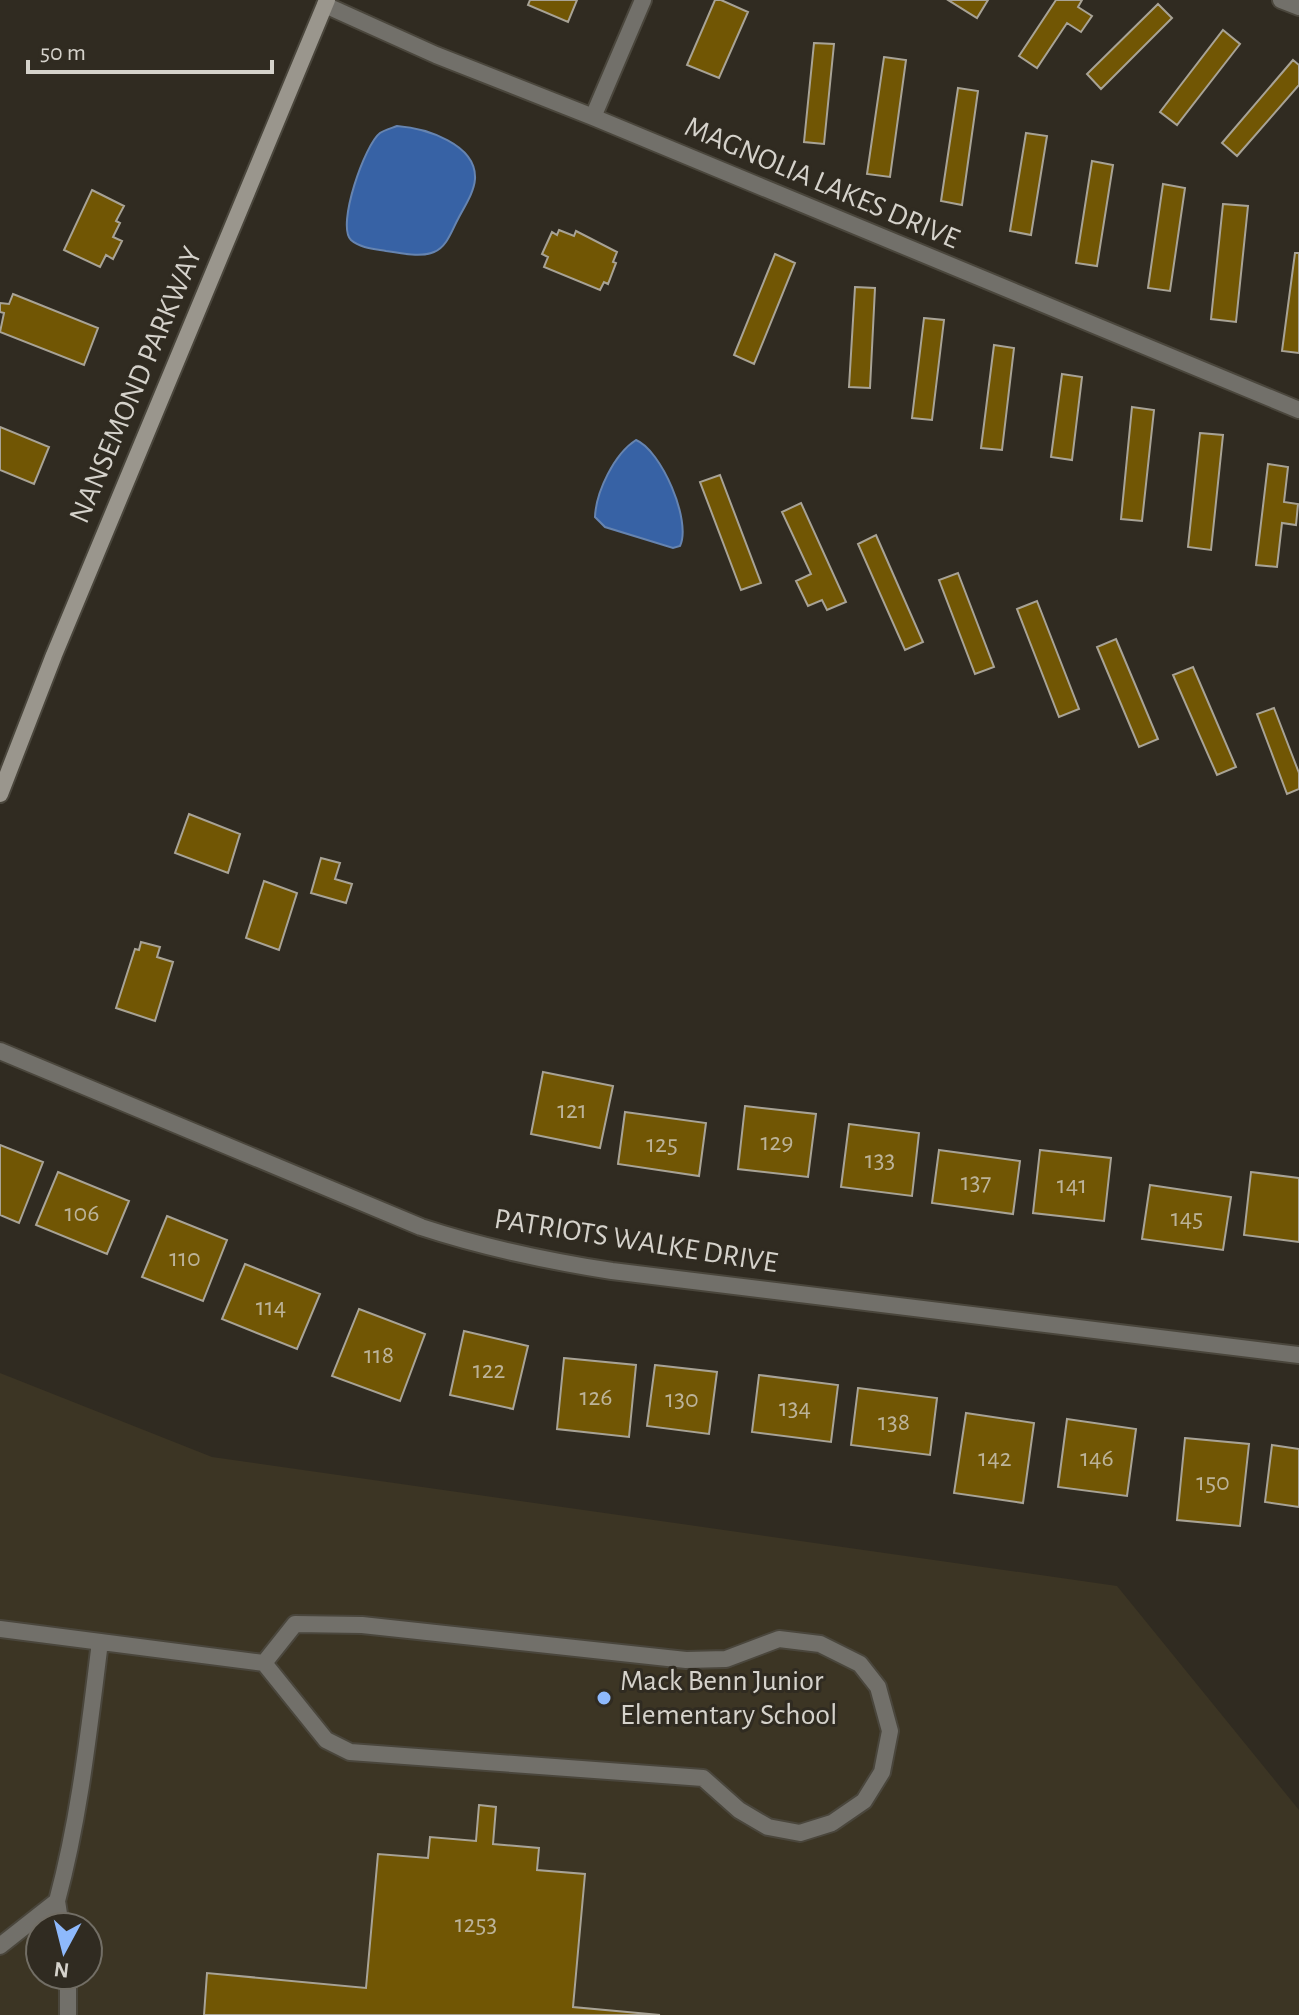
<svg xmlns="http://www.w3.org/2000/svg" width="1299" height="2015" viewBox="0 0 1299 2015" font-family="'Alegreya Sans',sans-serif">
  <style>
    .built { fill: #3c3524; fill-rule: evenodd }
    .water { fill: #3762a5; stroke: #6684b0; stroke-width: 2 }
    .building { fill: #715604; stroke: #a8a396; stroke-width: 2 }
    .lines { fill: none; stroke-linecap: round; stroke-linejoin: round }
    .service-casing { stroke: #4a463c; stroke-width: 20 }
    .minor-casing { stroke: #4a463c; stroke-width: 20 }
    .secondary-casing { stroke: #4a463c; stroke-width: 20 }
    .service { stroke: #72706a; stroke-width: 16 }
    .minor { stroke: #72706a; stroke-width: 16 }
    .secondary { stroke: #9a968d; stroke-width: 16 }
    .poi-dot { fill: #8eb9fc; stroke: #302b21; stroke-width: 3 }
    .labels { text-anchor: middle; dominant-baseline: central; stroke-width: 6; stroke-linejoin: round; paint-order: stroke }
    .number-label { font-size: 26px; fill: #bcb399 }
    .street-label { font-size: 30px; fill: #d5d2cb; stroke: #302b21 }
    .poi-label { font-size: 30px; fill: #d5d2cb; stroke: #302b21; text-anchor: start }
  </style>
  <rect width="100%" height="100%" fill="#302b21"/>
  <!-- built -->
  <path class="built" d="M0 1373 212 1457 1117 1586 1299 1810V2015H0ZM40 1927H88V1975H40Z"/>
  <!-- water -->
  <path class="water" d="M397 126C425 128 477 144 475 179 474 193 464 207 458 219 452 230 447 247 434 252 420 258 401 253 386 251 375 249 360 248 351 240 336 226 365 144 380 133 384 130 392 128 397 126Z
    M636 440C661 450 692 521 680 546L673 548 605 527 595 517C596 492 614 454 636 440Z"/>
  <!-- building -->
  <path class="building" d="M530 0H577L568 22 528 5Z
    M715 0H721L748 12 719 78 687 65Z
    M948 0H988L977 18Z
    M1056 0H1082L1078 7 1092 16 1081 32 1067 23 1037 68 1019 56Z
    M1158 4 1172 18 1101 89 1087 74Z
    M1223 30 1240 44 1177 125 1160 112Z
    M814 43 834 44 824 144 804 142Z
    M884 57 906 60 890 177 867 174Z
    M1293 60 1299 65V85L1237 156 1222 143Z
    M958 88 978 91 962 205 941 201Z
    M1026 133 1047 136 1031 235 1010 231Z
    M1092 161 1113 165 1097 266 1076 263Z
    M1163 184 1185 188 1170 291 1148 288Z
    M92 190 124 206 116 221 120 223 113 237 122 241 113 259 106 255 100 267 64 250Z
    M1223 204 1248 206 1236 322 1211 319Z
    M559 230 574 236 576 231 617 252 613 262 616 263 608 284 604 282 600 290 544 267 548 257 542 254 552 232 557 235Z
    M1295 253H1299V353L1282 351Z
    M775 254 795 263 754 364 734 355Z
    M855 287 875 288 870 388 849 387Z
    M13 294 98 328 84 365 0 332 4 313 0 312V303L9 304Z
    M924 318 944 320 932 420 912 418Z
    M994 345 1014 348 1002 450 981 448Z
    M1062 374 1082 377 1072 460 1051 457Z
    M1132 407 1154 410 1142 521 1121 519Z
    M0 427 49 447 34 484 0 470Z
    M1200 433 1223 435 1211 550 1188 547Z
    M1268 464 1288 467 1284 502 1298 504 1296 525 1282 523 1277 567 1256 565Z
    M720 475 761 583 741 590 700 482Z
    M801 503 846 602 827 610 822 600 808 606 796 581 811 574 782 512Z
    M876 535 923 642 905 650 858 544Z
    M958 573 994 667 975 674 939 580Z
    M1037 601 1079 709 1059 717 1017 609Z
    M1116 639 1158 739 1139 747 1097 647Z
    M1193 667 1236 767 1217 775 1173 675Z
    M1274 708 1299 773V789L1287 794 1257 714Z
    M189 814 240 834 228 873 175 853Z
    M321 858 340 863 335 879 352 884 346 903 311 893Z
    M264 881 297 893 279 950 246 938Z
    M141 942 160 947 157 957 173 962 155 1021 116 1008 135 949 139 950Z
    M543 1072 613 1086 600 1148 531 1134Z
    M745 1106 816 1114 808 1177 738 1169Z
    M625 1112 706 1123 699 1176 618 1164Z
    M849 1124 919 1133 912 1196 841 1187Z
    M0 1145 43 1162 19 1223 0 1215Z
    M939 1150 1020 1161 1013 1214 932 1203Z
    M1040 1150 1111 1158 1104 1221 1033 1213Z
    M58 1172 129 1201 107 1254 36 1225Z
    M1251 1172 1299 1178V1242L1244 1235Z
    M1150 1185 1231 1197 1223 1250 1142 1239Z
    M167 1216 227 1240 203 1301 142 1277Z
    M245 1264 320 1294 297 1349 222 1319Z
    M359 1309 425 1334 400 1401 332 1376Z
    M464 1331 528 1346 513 1409 450 1395Z
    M564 1358 636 1365 629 1437 557 1429Z
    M655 1365 717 1372 709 1434 647 1426Z
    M759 1375 838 1385 831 1442 752 1432Z
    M858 1388 937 1398 930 1455 851 1445Z
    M966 1413 1034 1423 1023 1503 954 1493Z
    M1067 1419 1136 1429 1127 1496 1058 1487Z
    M1185 1438 1249 1444 1240 1526 1177 1520Z
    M1272 1445 1299 1449V1507L1265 1502Z
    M479 1805 496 1807 493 1844 539 1848 537 1870 585 1874 573 2007 660 2015H204L207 1973 366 1988 378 1854 428 1858 430 1837 476 1841Z"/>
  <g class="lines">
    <defs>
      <path id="service" d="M0 1629 264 1663 326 1740 350 1752 703 1778 739 1810 768 1827 800 1833 832 1823 864 1801 882 1772 890 1731 878 1687 860 1664 820 1644 779 1639 726 1659 686 1660 362 1625 295 1624 264 1663
        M57 1901C80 1816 89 1729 100 1642
        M0 1946 57 1901 61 1927
        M68 2015V1975"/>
      <path id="minor" d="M1281 0 1299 7
        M325 5 436 55 593 117 1299 410
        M593 117 643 0
        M0 1051 421 1227C485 1248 547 1261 612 1271L1299 1355"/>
      <path id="secondary" d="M0 794 54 655 327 0"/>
    </defs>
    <!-- service casing -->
    <use href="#service" class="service-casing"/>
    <!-- minor casing -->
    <use href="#minor" class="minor-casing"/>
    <!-- secondary casing -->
    <use href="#secondary" class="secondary-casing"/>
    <!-- service -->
    <use href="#service" class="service"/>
    <!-- minor -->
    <use href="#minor" class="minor"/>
    <!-- secondary -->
    <use href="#secondary" class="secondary"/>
  </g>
  <!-- markers -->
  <circle class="poi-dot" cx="604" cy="1698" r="8"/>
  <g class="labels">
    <!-- number labels -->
    <g class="number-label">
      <text x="572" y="1110">121</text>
      <text x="777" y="1142">129</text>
      <text x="662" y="1144">125</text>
      <text x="880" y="1160">133</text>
      <text x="976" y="1182">137</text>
      <text x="1072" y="1185">141</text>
      <text x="82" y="1213">106</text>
      <text x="1187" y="1218">145</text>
      <text x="185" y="1258">110</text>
      <text x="271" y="1307">114</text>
      <text x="379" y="1355">118</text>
      <text x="489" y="1370">122</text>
      <text x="596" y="1397">126</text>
      <text x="682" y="1399">130</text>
      <text x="795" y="1408">134</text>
      <text x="894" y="1422">138</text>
      <text x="995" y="1458">142</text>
      <text x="1097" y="1458">146</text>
      <text x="1213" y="1482">150</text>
      <text x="476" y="1924">1253</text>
    </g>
    <!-- street labels -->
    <g class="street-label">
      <text transform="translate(822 183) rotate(23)">MAGNOLIA LAKES DRIVE</text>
      <text transform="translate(136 385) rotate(-67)">NANSEMOND PARKWAY</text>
      <text transform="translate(636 1241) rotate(9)">PATRIOTS WALKE DRIVE</text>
    </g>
    <!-- poi labels -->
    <g class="poi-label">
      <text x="620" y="1681">Mack Benn Junior<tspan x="620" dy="34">Elementary School</tspan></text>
    </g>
  </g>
  <!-- north arrow -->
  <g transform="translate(64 1951) rotate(187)"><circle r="38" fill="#302b21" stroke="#726e65" stroke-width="2"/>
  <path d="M0-6L14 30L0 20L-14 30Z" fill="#8eb9fc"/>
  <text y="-12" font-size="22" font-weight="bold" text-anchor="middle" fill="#d5d2cb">N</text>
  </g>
  <!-- scale -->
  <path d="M28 60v12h244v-12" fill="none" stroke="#d5d2cb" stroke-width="4"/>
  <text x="40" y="60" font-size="24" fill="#d5d2cb" stroke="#302b21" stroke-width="6" paint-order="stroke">50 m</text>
</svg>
